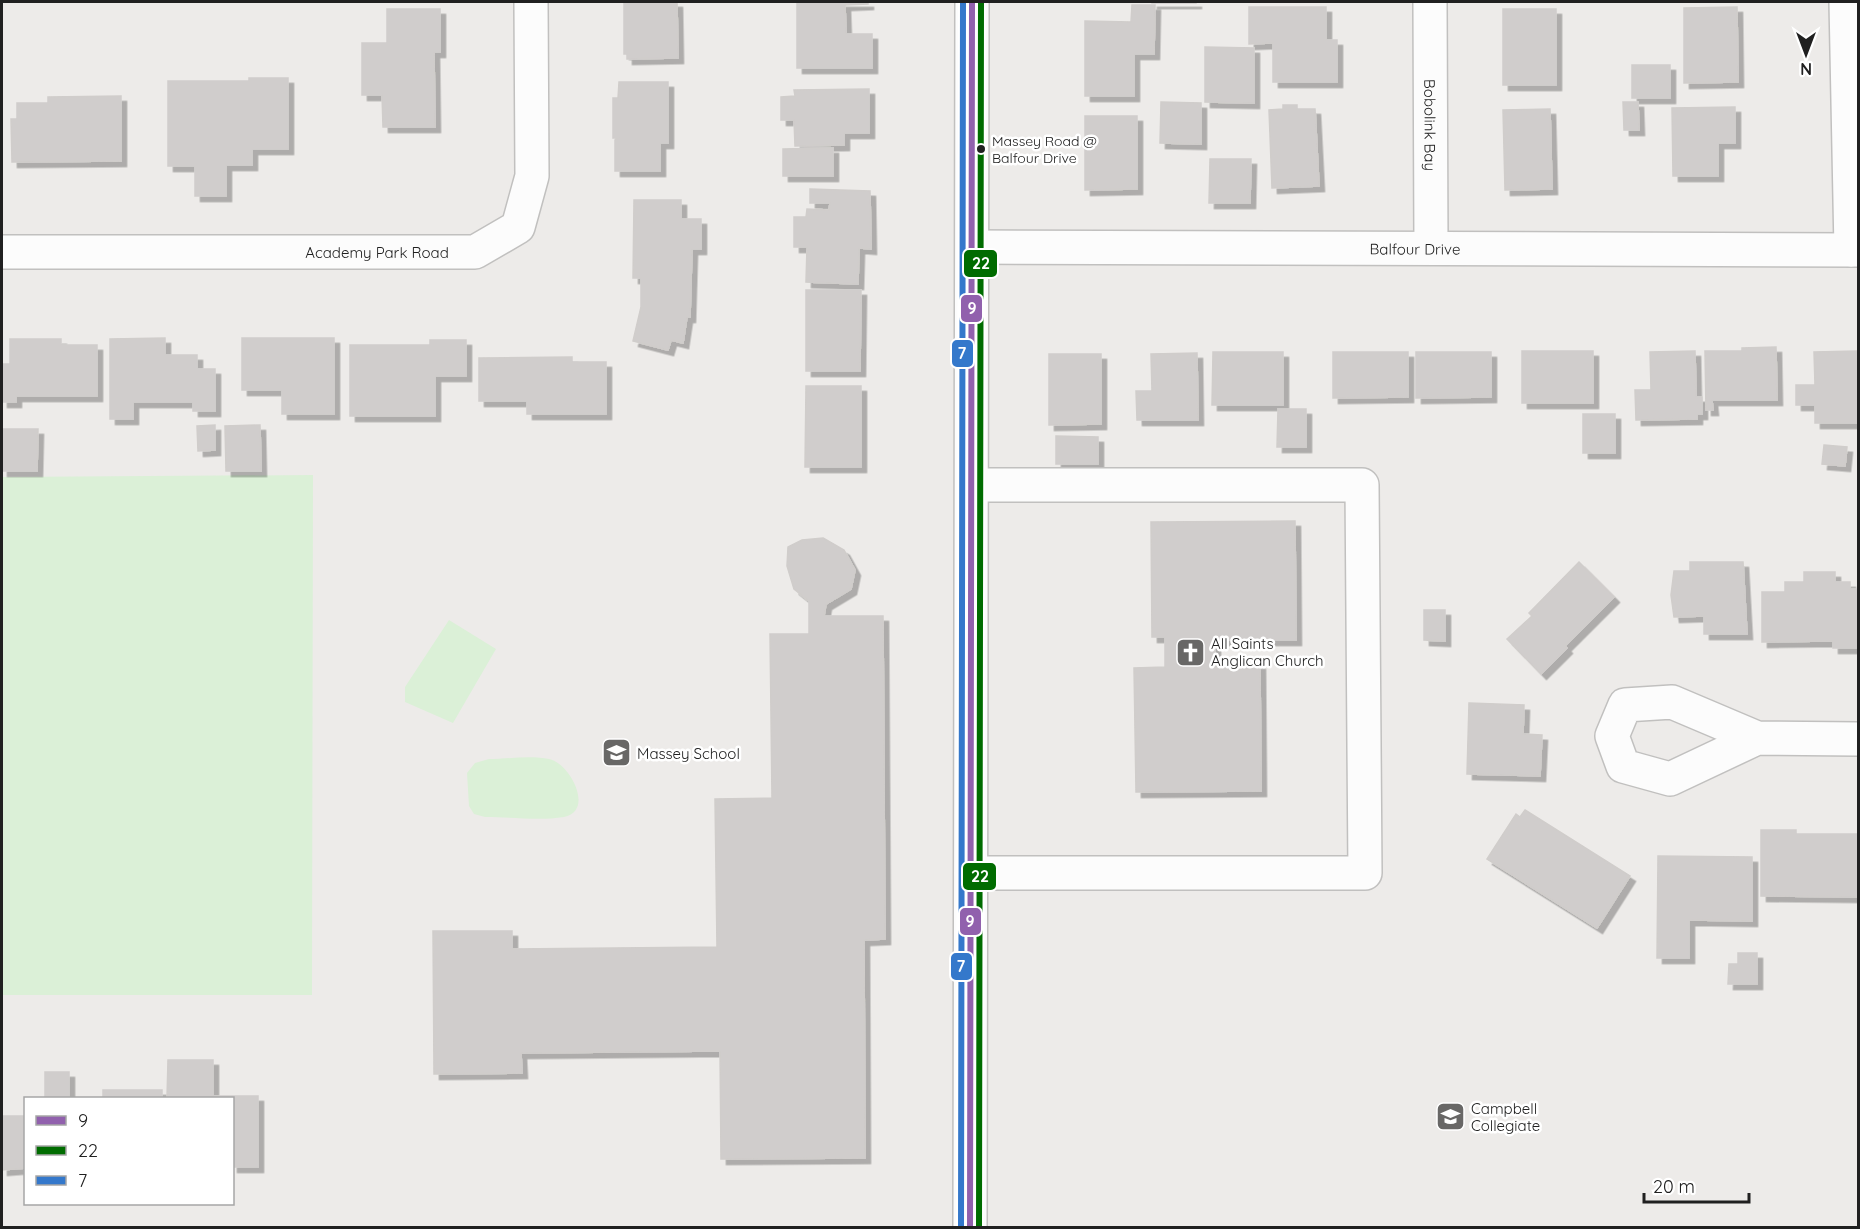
<svg xmlns="http://www.w3.org/2000/svg" width="1860" height="1229" viewBox="0 0 1860 1229" font-family="Quicksand,sans-serif">
  <style>
    .park { fill: #dbf0d7 }
    .building { fill: #d0cdcc; stroke: #d0cdcb; stroke-width: 1.5; filter: url(#shadow) }
    .lines { fill: none; stroke-linecap: round; stroke-linejoin: round }
    .minor-casing { stroke: #c1c0bf; stroke-width: 36 }
    .minor { stroke: #fcfcfc; stroke-width: 33 }
    .bus-1-casing { stroke: #fff; stroke-width: 10 }
    .bus-2-casing { stroke: #fff; stroke-width: 10 }
    .bus-3-casing { stroke: #fff; stroke-width: 10 }
    .bus-1 { stroke: #9161ad; stroke-width: 6 }
    .bus-2 { stroke: #006c00; stroke-width: 6 }
    .bus-3 { stroke: #3478cb; stroke-width: 6 }
    .bus-dot { fill: #202020; stroke: #fff; stroke-width: 2 }
    .labels { text-anchor: middle; dominant-baseline: central; stroke-width: 5; stroke-linejoin: round; paint-order: stroke }
    .bus-label { font-size: 14px; fill: #202020; stroke: #fff; text-anchor: start }
    .street-label { font-size: 15px; fill: #202020; stroke: #fff }
    .poi-label { font-size: 15px; fill: #202020; stroke: #fff; text-anchor: start }
    .line-badge { stroke: #fff; stroke-width: 2 }
    .badge-label { font-size: 16px; text-anchor: middle; font-weight: bold; fill: #fff }
  </style>
  <defs>
    <filter id="shadow"><feDropShadow dx="5.5" dy="5.5" stdDeviation="0" flood-color="#0004"/></filter>
  </defs>
  <rect width="100%" height="100%" fill="#edebe9"/>
  <!-- park -->
  <path class="park" d="M313 475 312 995H2V477Z
    M449 620 496 649 453 723 405 702V687Z
    M489 759C507 759 531 755 549 759 570 763 595 811 564 817 540 821 510 817 485 817L474 814 469 806 467 773 475 763Z"/>
  <!-- building -->
  <path class="building" d="M624 2H677L678 58 627 59V54H624Z
    M797 2H868V4L845 5 846 34H872V68H797Z
    M1152 2H1196V3H1152Z
    M1132 5H1155L1154 54H1134V96H1085V21L1131 22Z
    M1249 7H1326V40H1337V82H1273V43L1249 44Z
    M1737 7 1738 82 1684 83V8Z
    M387 9H440V52H434L435 127H383L382 95H362V43H387Z
    M1503 9H1556V85H1503Z
    M1205 47 1254 48V103L1205 102Z
    M1632 65H1670V98H1632Z
    M249 78H288V149H252V165H226V196H195V166H168V81H249Z
    M619 82H668V143H660V171H615V140L618 138H613V98H618Z
    M869 89V133H844V145L795 146 794 120H781V97L795 96 794 90Z
    M121 96V161L12 162 11 119H17V103H48V97Z
    M1161 102 1201 103V144L1160 143Z
    M1623 102H1638L1639 130H1624Z
    M1283 105H1297V109H1315L1319 186 1272 188 1269 110 1283 109Z
    M1735 107V143H1718V176H1673L1672 108Z
    M1550 109 1552 189 1505 190 1503 110Z
    M1085 116H1137V189L1085 190Z
    M833 148V176H783V149Z
    M1210 159H1251L1250 203H1209Z
    M810 189 870 191 871 249 859 248 858 284 806 282 807 247H794V217H806L807 209 829 210 830 203H810Z
    M634 200H681V219H701V249H692L690 317H687L683 343 671 340 668 350 633 341 641 307V278H633Z
    M806 290H861L860 371H806Z
    M165 338V355H197V369H215V411H193V402H133V419H110V339Z
    M242 338H334V414H282V390H242Z
    M10 339H61V345H97V396H16V402H2V364H10Z
    M430 340H466V376H435V416H350V345H430Z
    M1776 347 1777 400H1712L1713 410H1706L1705 351H1742V348Z
    M1522 351H1593V403H1522Z
    M1695 351 1696 397H1702V414H1697V419L1636 420 1635 390H1651L1650 352Z
    M1857 351 1858 423H1815V405H1796V385H1815L1814 352Z
    M1213 352H1283V405H1212Z
    M1333 352H1408V397L1333 398Z
    M1416 352H1491V397L1416 398Z
    M1197 353 1198 420H1137L1136 391H1152L1151 354Z
    M1049 354H1101V424L1049 425Z
    M572 357V362H606V414H527V401H479V358Z
    M806 386H861V467H805Z
    M1278 409H1306V447H1277Z
    M1583 414H1615V453H1583Z
    M215 425V450L198 451 197 426Z
    M260 425 261 471H226L225 426Z
    M2 429H38L37 471H2Z
    M1056 436 1098 437V464H1056Z
    M1824 445 1847 447 1845 466 1822 464Z
    M1295 521 1296 640H1215V664H1260L1261 791 1136 792 1134 668 1165 667V637H1152L1151 522Z
    M823 538 844 550 855 570 851 589 826 604 824 616H883L885 939 864 940 865 1158 721 1159 720 1051 521 1053 522 1073 434 1074 433 931H512V949L717 947 715 799 772 798 770 634H809V601L794 589 787 566 788 547 802 540Z
    M1579 562 1614 597 1565 646 1567 648 1541 674 1507 639 1532 616 1529 613Z
    M1690 562H1743L1747 634H1704V616L1674 617 1671 595 1674 571H1690Z
    M1804 572H1835V582H1850V589H1858V648H1833V641L1762 642V592H1785V582H1804Z
    M1424 610H1445V641L1424 640Z
    M1469 703 1524 705 1523 734 1542 735 1540 776 1467 774Z
    M1525 810 1630 876 1597 928 1487 859 1516 814 1520 817Z
    M1761 830H1796V834H1858V897L1761 896Z
    M1658 856 1752 857V921L1689 920V958H1657Z
    M1738 953H1757V984H1728L1729 964H1738Z
    M168 1060H213V1096H258V1167H232V1098H167Z
    M45 1072H69V1098H45Z
    M103 1090H162V1098H103Z
    M2 1116H26V1168L2 1170Z"/>
  <g class="lines">
    <defs>
      <g id="minor">
        <path id="s1" d="M1430 2 1431 247"/>
        <path d="M1846 2 1851 250"/>
        <path id="s2" d="M973 247 1858 250"/>
        <path id="s3" d="M2 252H475L518 227 532 176 531 2"/>
        <path d="M1757 738 1670 779 1623 766 1612 736 1625 705 1672 702 1757 738 1858 739"/>
        <path d="M971 873H1365L1362 485H972"/>
        <path d="M970 1228 972 2"/>
      </g>
    </defs>
    <!-- minor casing -->
    <use href="#minor" class="minor-casing"/>
    <!-- minor -->
    <use href="#minor" class="minor"/>
    <defs>
      <path id="bus-1" d="M970 1228 972 2"/>
      <path id="bus-2" d="M979 1228 981 2"/>
      <path id="bus-3" d="M961 1228 963 2"/>
    </defs>
    <!-- bus-1 casing -->
    <use href="#bus-1" class="bus-1-casing"/>
    <!-- bus-2 casing -->
    <use href="#bus-2" class="bus-2-casing"/>
    <!-- bus-3 casing -->
    <use href="#bus-3" class="bus-3-casing"/>
    <!-- bus-1 -->
    <use href="#bus-1" class="bus-1"/>
    <!-- bus-2 -->
    <use href="#bus-2" class="bus-2"/>
    <!-- bus-3 -->
    <use href="#bus-3" class="bus-3"/>
  </g>
  <!-- icons -->
  <defs>
    <symbol id="church-square" viewBox="-11 -11 22 22"><rect x="-9" y="-9" width="18" height="18" rx="4" fill="#686766" stroke="#fff"/><path d="M-1.2-6h2.4v3.5h3.3v2.4h-3.3V6h-2.4V-.1h-3.3v-2.4h3.3Z" fill="#fff"/></symbol>
    <symbol id="school-square" viewBox="-11 -11 22 22"><rect x="-9" y="-9" width="18" height="18" rx="4" fill="#686766" stroke="#fff"/><path d="M0-5L7-2L0 1L-7-2ZM-4 1L0 2.5L4 1V4Q0 6-4 4Z" fill="#fff"/></symbol>
  </defs>
  <g fill-rule="evenodd">
    <use href="#church-square" x="1174" y="636" width="33" height="33"/>
    <use href="#school-square" x="600" y="736" width="33" height="33"/>
    <use href="#school-square" x="1434" y="1100" width="33" height="33"/>
  </g>
  <!-- markers -->
  <circle class="bus-dot" cx="981" cy="149" r="5"/>
  <g class="labels">
    <!-- bus labels -->
    <g class="bus-label">
      <text x="992" y="141">Massey Road @<tspan x="992" dy="17">Balfour Drive</tspan></text>
    </g>
    <!-- street labels -->
    <g class="street-label">
      <text stroke="none"><textPath href="#s1" startOffset="123">Bobolink Bay</textPath></text>
      <text stroke="none"><textPath href="#s2" startOffset="442">Balfour Drive</textPath></text>
      <text stroke="none"><textPath href="#s3" startOffset="375">Academy Park Road</textPath></text>
    </g>
    <!-- poi labels -->
    <g class="poi-label">
      <text x="1211" y="643">All Saints<tspan x="1211" dy="17">Anglican Church</tspan></text>
      <text x="637" y="753">Massey School</text>
      <text x="1471" y="1108">Campbell<tspan x="1471" dy="17">Collegiate</tspan></text>
    </g>
  </g>
  <g class="line-badge">
    <rect x="963" y="249" width="35" height="29" rx="6" fill="#006c00"/>
    <rect x="960" y="294" width="23" height="29" rx="6" fill="#9161ad"/>
    <rect x="951" y="339" width="23" height="29" rx="6" fill="#3478cb"/>
    <rect x="962" y="862" width="35" height="29" rx="6" fill="#006c00"/>
    <rect x="959" y="907" width="23" height="29" rx="6" fill="#9161ad"/>
    <rect x="950" y="952" width="23" height="29" rx="6" fill="#3478cb"/>
  </g>
  <g class="badge-label">
    <text x="981" y="269">22</text>
    <text x="972" y="314">9</text>
    <text x="962" y="359">7</text>
    <text x="980" y="882">22</text>
    <text x="970" y="927">9</text>
    <text x="961" y="972">7</text>
  </g>
  <!-- border -->
  <rect width="1860" height="1229" fill="none" stroke="#202020" stroke-width="6"/>
  <!-- legend -->
  <rect x="24" y="1097" width="210" height="108" fill="#ffffff" stroke="#a6a6a6" stroke-width="1.5"/>
  <rect x="36" y="1116" width="30" height="9" fill="#9161ad" stroke="#a6a6a6" stroke-width="1.5"/>
  <text x="78" y="1127" font-size="18" fill="#202020">9</text>
  <rect x="36" y="1146" width="30" height="9" fill="#006c00" stroke="#a6a6a6" stroke-width="1.5"/>
  <text x="78" y="1157" font-size="18" fill="#202020">22</text>
  <rect x="36" y="1176" width="30" height="9" fill="#3478cb" stroke="#a6a6a6" stroke-width="1.5"/>
  <text x="78" y="1187" font-size="18" fill="#202020">7</text>
  <!-- north arrow -->
  <g transform="translate(1806 54) rotate(180)" stroke="#ffffff" stroke-width="4.5" paint-order="stroke">
  <path d="M0-4.5L10 22L0 15L-10 22Z" fill="#202020"/>
  <text y="-9" font-size="16" font-weight="bold" text-anchor="middle" fill="#202020">N</text>
  </g>
  <!-- scale -->
  <path d="M1644 1193v9h105v-9" fill="none" stroke="#202020" stroke-width="3"/>
  <text x="1653" y="1193" font-size="18" fill="#202020" stroke="#ffffff" stroke-width="4.5" paint-order="stroke">20 m</text>
</svg>
